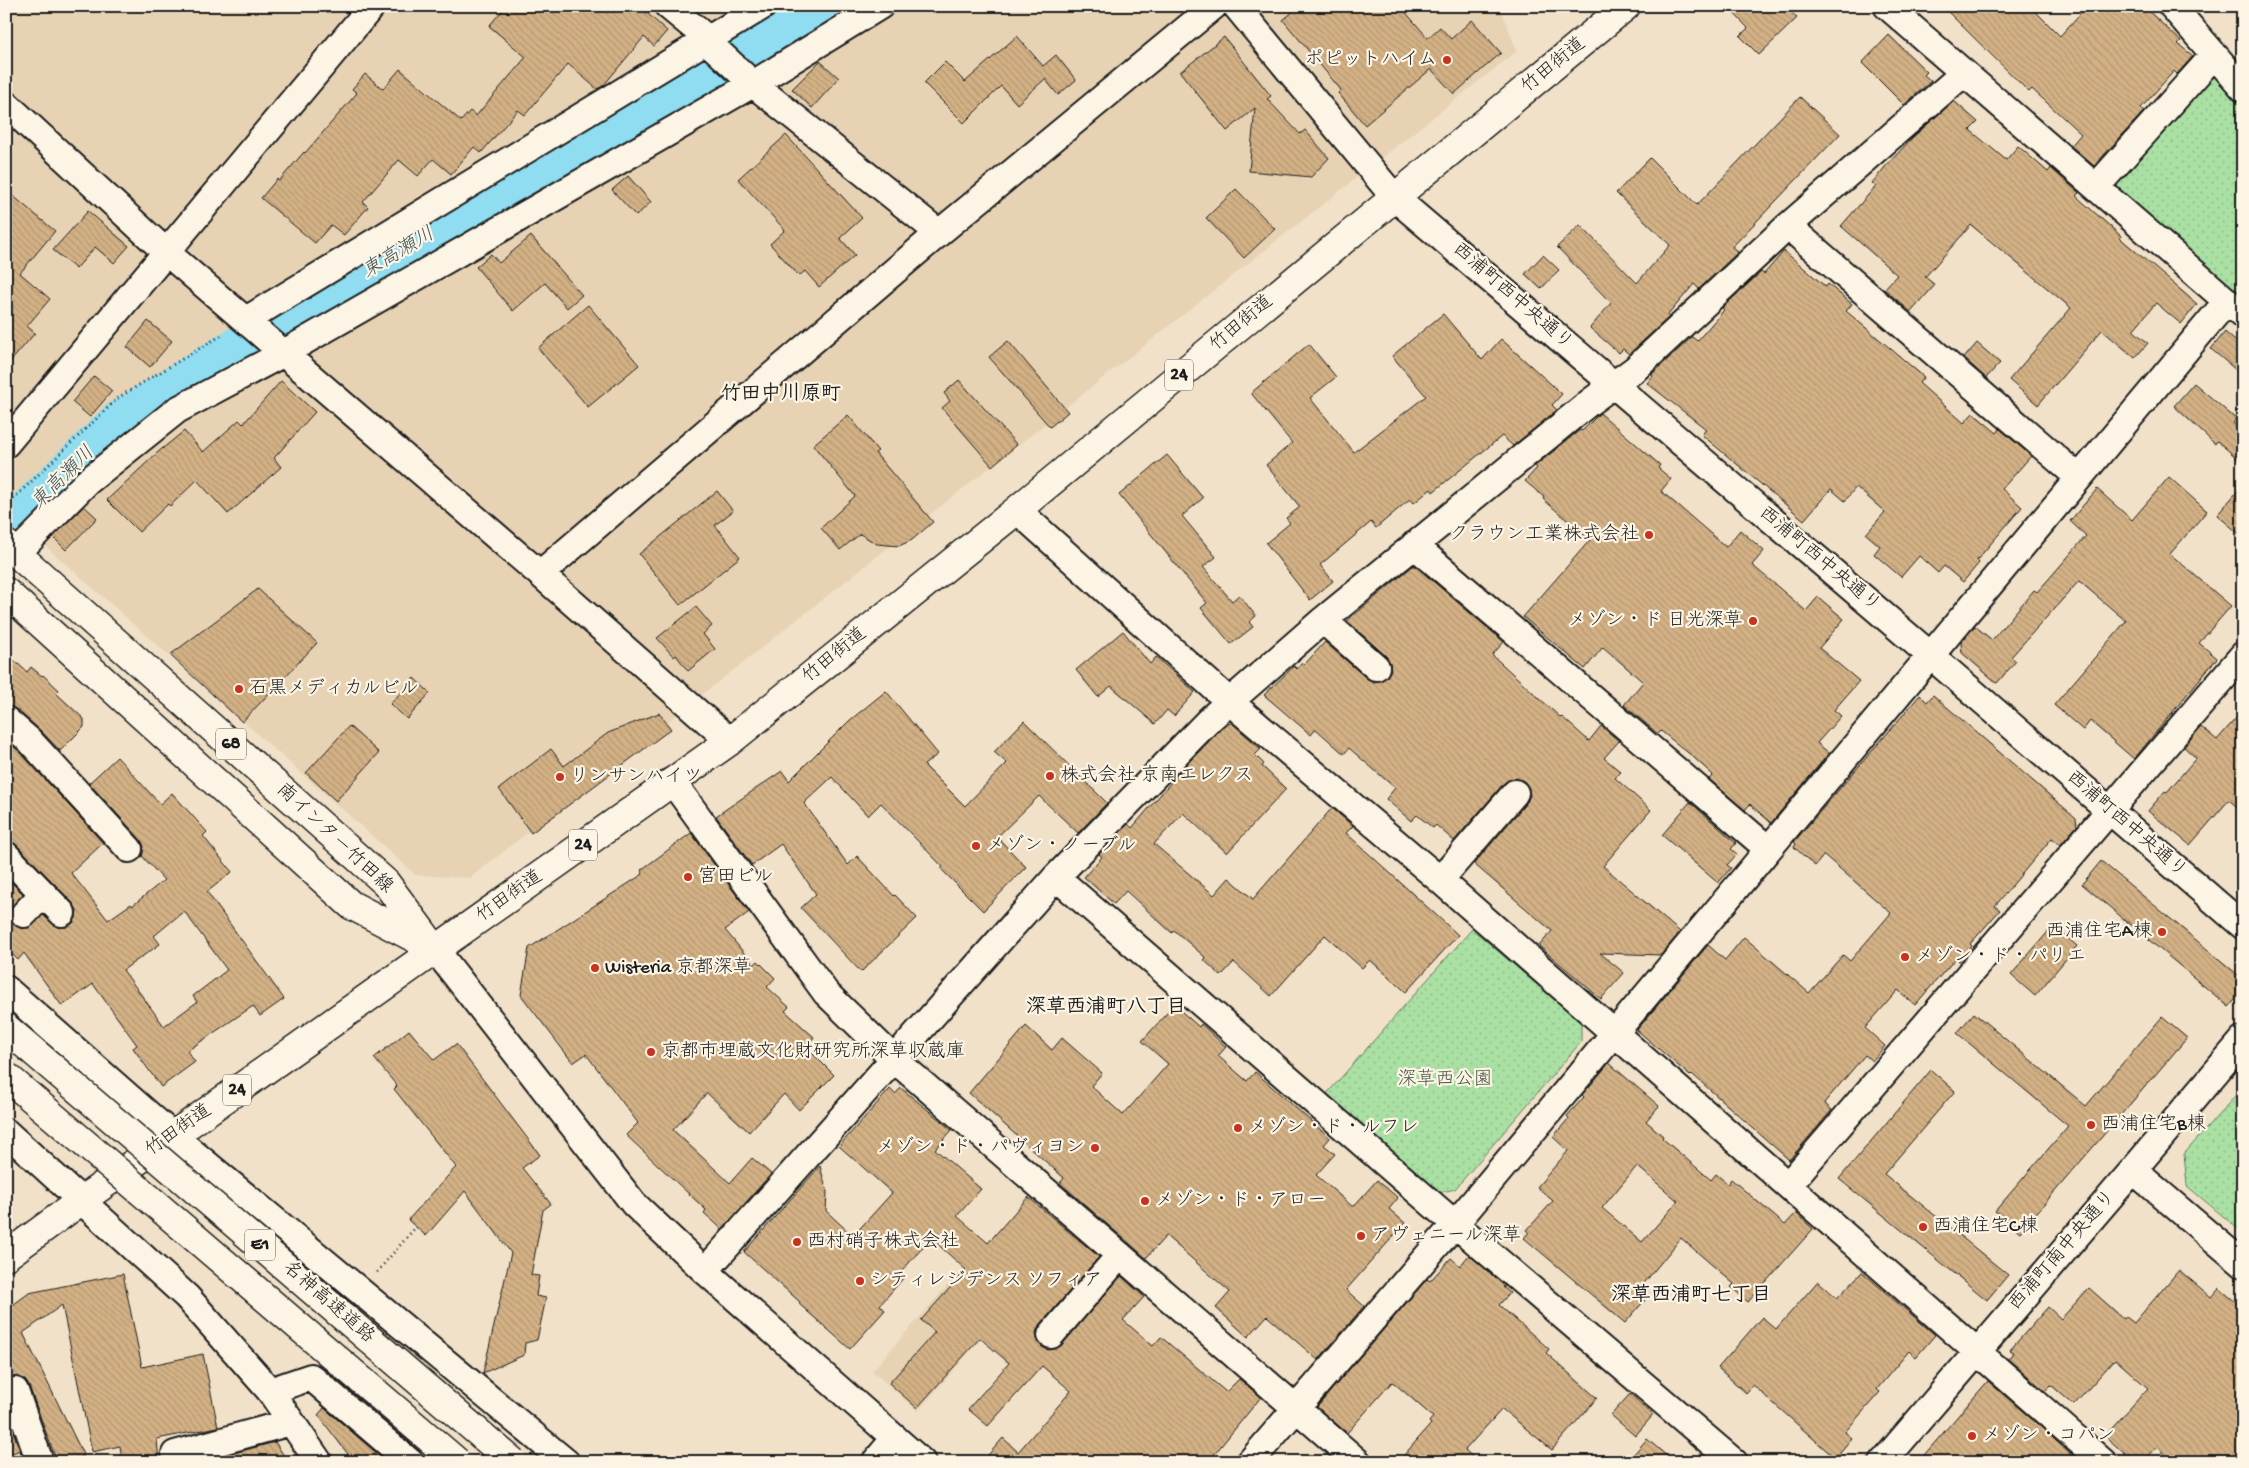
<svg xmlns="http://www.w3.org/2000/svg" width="2249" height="1468" viewBox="0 0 2249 1468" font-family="'Gochi Hand','Klee One',sans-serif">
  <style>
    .built { fill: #e7d3b4 }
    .park { fill: url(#park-dots); stroke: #637e60 }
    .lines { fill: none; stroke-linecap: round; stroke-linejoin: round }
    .river { stroke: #90dcf0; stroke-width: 46 }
    .building { fill: url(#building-back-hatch); stroke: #1c1c1c; fill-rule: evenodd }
    .minor-casing { stroke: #1c1c1c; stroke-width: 30 }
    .major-casing { stroke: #1c1c1c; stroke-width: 31 }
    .highway-casing { stroke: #1c1c1c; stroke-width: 31 }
    .path { stroke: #1c1c1c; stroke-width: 3; stroke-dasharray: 1 4; stroke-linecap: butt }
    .minor { stroke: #fcf5e5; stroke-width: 26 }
    .major { stroke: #fcf5e5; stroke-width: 28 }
    .highway { stroke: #fcf5e5; stroke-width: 28 }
    .highway-bridge-casing { stroke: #1c1c1c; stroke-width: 31; stroke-linecap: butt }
    .highway-bridge { stroke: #fcf5e5; stroke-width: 28 }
    .poi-dot { fill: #c8321e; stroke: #fcf5e5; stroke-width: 2 }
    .labels { text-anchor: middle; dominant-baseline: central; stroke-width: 4.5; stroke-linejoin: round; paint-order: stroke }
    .shield { fill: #fcf5e5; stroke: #5f5d58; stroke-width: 1 }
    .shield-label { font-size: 18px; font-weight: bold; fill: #1c1c1c }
    .poi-label { font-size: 19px; fill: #1c1c1c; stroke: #fcf5e5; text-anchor: start }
    .street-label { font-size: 19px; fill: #1c1c1c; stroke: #fcf5e5 }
    .park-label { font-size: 19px; fill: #475744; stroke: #fcf5e5 }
    .water-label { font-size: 20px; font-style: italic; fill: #3f565c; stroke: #fcf5e5 }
    .neighbourhood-label { font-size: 20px; font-weight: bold; fill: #1c1c1c; stroke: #fcf5e5 }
  </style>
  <defs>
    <pattern id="park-dots" width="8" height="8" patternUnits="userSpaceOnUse" patternTransform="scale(1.25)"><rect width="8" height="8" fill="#aae0a3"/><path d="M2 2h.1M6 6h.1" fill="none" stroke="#92c08c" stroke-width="1.8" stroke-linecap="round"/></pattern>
    <pattern id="building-back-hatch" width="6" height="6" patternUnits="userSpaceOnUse" patternTransform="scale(1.25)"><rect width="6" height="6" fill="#d3b185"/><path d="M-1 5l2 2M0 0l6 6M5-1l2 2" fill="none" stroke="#b59872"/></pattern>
  </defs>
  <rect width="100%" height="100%" fill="#f0e1c8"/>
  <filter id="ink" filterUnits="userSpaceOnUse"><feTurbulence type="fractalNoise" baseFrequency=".02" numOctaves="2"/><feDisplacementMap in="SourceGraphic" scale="10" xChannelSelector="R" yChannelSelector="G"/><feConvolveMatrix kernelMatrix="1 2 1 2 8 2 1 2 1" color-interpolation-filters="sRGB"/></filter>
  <g filter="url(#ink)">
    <!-- built -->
    <path class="built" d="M6 6H1500L1517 51 470 878 416 875 6 511Z
      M962 1269 1007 1309 918 1411 872 1371Z"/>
    <!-- park -->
    <path class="park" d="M2210 72 2243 110V300L2118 192 2117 180Z
      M1472 929 1581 1022V1042L1455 1189 1434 1194 1324 1097Z
      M2243 1087V1233L2187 1186 2184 1154Z"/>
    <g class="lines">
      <!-- river -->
      <path class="river" d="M6 537 22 519 122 422 231 354 482 208 817 6"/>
    </g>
    <!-- building -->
    <path class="building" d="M506 6H639L667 31 654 46 644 37 603 86 597 89 568 64 525 115 518 110 481 153 474 147 451 174 433 159 418 176 399 160 363 202 368 207 344 235 331 225 315 243 261 198 277 179 279 181 304 152 305 153 357 93 352 89 365 74 383 89 400 69 461 121 470 111 476 116 526 57 489 26Z
      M1300 6H1400L1428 38 1440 27 1451 39 1472 20 1501 53 1454 94 1431 69 1365 125 1338 93 1341 90 1283 20Z
      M1727 6H1786L1797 18 1759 55 1740 36 1748 28Z
      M1942 6H2030L2060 36 2087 6H2143L2181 41 2178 44 2193 56 2177 74 2174 71 2141 108 2144 111 2094 166 2071 146 2081 134 2032 89 2029 92Z
      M1889 35 1927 72 1924 75 1931 81 1904 105 1862 63Z
      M1017 36 1043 66 1056 55 1076 80 1058 95 1045 79 1017 104 1001 86 964 123 924 83 945 62 965 82Z
      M1224 37 1271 96 1267 99 1300 134 1305 130 1329 158 1311 177 1249 171 1255 108 1227 131 1180 72Z
      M820 61 839 78 812 108 792 89Z
      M1800 97 1840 134 1732 247 1738 252 1699 289 1694 284 1668 315 1669 317 1629 354 1623 349 1619 353 1590 328 1611 303 1557 247 1580 225 1637 283 1670 245 1616 193 1650 158 1697 205Z
      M1954 101 1978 122 1970 130 2006 160 2018 146 2048 172 2051 168 2079 193 2076 196 2121 236 2120 238 2197 304 2181 324 2156 303 2133 330 2148 343 2135 358 2102 330 2038 405 2009 380 2071 308 1971 225 1925 277 1935 285 1911 312 1884 289 1897 275 1841 226 1876 186 1872 183 1885 167 1913 137Z
      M786 135 862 218 840 238 855 255 819 287 805 271 799 276 770 244 785 230 738 179Z
      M628 176 651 202 636 216 612 190Z
      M1236 189 1275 229 1244 258 1206 218Z
      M6 190 55 231 20 273 50 299 27 326 35 333 6 367Z
      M88 211 129 246 114 263 95 247 76 269 53 250Z
      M531 236 582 295 567 308 545 283 513 311 476 267 491 254 499 263Z
      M1784 251 1826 287 1828 284 1852 304 1846 311 1924 377 1919 383 1964 423 1973 413 1997 433 2000 429 2031 456 2002 489 2022 507 1977 560 1979 563 1963 582 1944 566 1938 573 1919 556 1901 577 1874 554 1880 546 1866 534 1885 512 1856 487 1845 501 1831 489 1804 520 1702 435 1706 429 1647 383 1653 376 1652 374 1692 337 1697 341 1724 310 1722 308 1761 272 1764 274Z
      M1543 255 1559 270 1541 289 1525 274Z
      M588 305 639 365 588 407 538 348Z
      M1443 314 1482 360 1501 339 1562 394 1552 405 1557 410 1513 446 1502 436 1433 492 1431 489 1414 503 1410 499 1376 528 1371 522 1320 565 1333 581 1310 600 1266 543 1290 523 1286 518 1300 507 1266 465 1292 443 1251 393 1309 344 1336 377 1310 398 1354 452 1426 396 1392 356Z
      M148 321 172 341 150 367 127 347Z
      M2225 332 2243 348V376L2211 349Z
      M1008 341 1068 412 1050 427 989 357Z
      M1977 343 2000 363 1986 378 1964 358Z
      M94 376 112 391 90 417 72 402Z
      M959 380 1017 445 992 466 942 408 950 401 944 393Z
      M281 381 315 412 274 458 281 467 228 514 197 480 170 506 168 504 139 532 107 500 157 453 184 431 203 452 239 420 243 424Z
      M2194 383 2236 419 2233 423 2243 431V463L2217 441 2215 444 2174 406Z
      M1600 413 1660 465 1658 468 1671 479 1661 491 1726 547 1740 530 1764 551 1752 565 1771 581 1806 611 1818 597 1844 619 1819 648 1859 681 1834 710 1841 716 1817 743 1829 753 1771 823 1750 804 1745 810 1709 779 1713 775 1692 756 1661 731 1658 734 1624 705 1643 682 1603 647 1585 669 1523 617 1590 540 1543 499 1544 497 1525 481 1537 468 1535 466 1580 430 1582 431Z
      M848 415 878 451 875 453 933 522 912 540 899 546 877 544 860 534 840 550 821 528 855 496 813 445Z
      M1167 455 1203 498 1182 516 1216 557 1203 567 1232 601 1239 595 1256 616 1249 622 1253 627 1231 644 1201 608 1207 603 1119 495Z
      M2169 477 2207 511 2170 554 2231 606 2199 643 2217 658 2134 759 2090 721 2083 730 2054 705 2126 621 2079 581 2011 657 2016 661 1997 683 1962 653 1961 643 1975 626 1992 640 2034 590 2037 592 2047 581 2086 536 2070 521 2097 489 2132 520Z
      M2243 485V537L2217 515Z
      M717 491 733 511 715 525 740 557 680 605 639 554Z
      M84 506 97 518 66 550 53 537Z
      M1414 565 1504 642 1492 655 1561 718 1562 717 1589 741 1601 726 1619 741 1604 758 1621 772 1615 778 1651 810 1603 866 1680 932 1661 955 1600 953 1624 973 1601 999 1539 946 1552 931 1474 864 1527 802 1530 795 1529 789 1525 782 1517 778 1511 779 1504 783 1454 841 1436 825 1433 828 1417 815 1411 821 1386 799 1395 788 1349 748 1344 754 1316 729 1311 735 1264 695 1294 666 1297 669 1302 663 1304 665 1325 642 1366 678 1373 682 1380 681 1387 677 1391 670 1390 663 1386 656 1347 621Z
      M258 589 317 643 242 722 170 655Z
      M696 607 712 626 703 634 715 649 688 671 676 655 674 657 657 638Z
      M1123 631 1150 664 1156 657 1195 692 1174 716 1167 710 1155 724 1111 686 1098 697 1076 670Z
      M6 653 27 672 31 667 42 676 43 675 59 690 56 693 84 719V727L60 751 41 731 16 709 6 705Z
      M414 678 430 693 407 719 390 704Z
      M886 691 938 754 924 765 965 806 1007 763 994 752 1024 721 1107 803 1078 833 1039 796 997 837 1026 867 983 911 941 869 943 867 881 803 868 816 832 777 804 803 848 865 857 856 894 896 895 895 917 918 861 972 801 908 816 894 781 844 752 865 716 816 782 771 789 781 849 721Z
      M1920 695 1927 702 1933 695 2076 818 2077 826 2060 845 2052 838 1995 906 2000 910 1970 944 1972 946 1959 961 1956 958 1915 1005 1898 990 1865 1028 1885 1046 1872 1061 1865 1055 1824 1103 1832 1110 1789 1160 1692 1074 1690 1076 1637 1030 1708 945 1725 960 1744 937 1809 993 1843 955 1850 961 1891 913 1824 855 1815 866 1794 847 1796 844 1794 842Z
      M2243 710V812L2229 800 2190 845 2148 811 2165 791 2167 792 2196 758 2184 747 2201 727 2217 740Z
      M659 713 671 729 531 833 499 789 551 749 564 766 608 733Z
      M1232 723 1261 749 1255 755 1264 764 1262 766 1286 789 1227 853 1183 813 1154 844 1214 895 1229 878 1253 899 1332 808 1353 826 1346 833 1458 935 1406 992 1370 960 1362 968 1325 935 1271 996 1234 962 1221 976 1204 960 1206 958 1174 930 1172 933 1126 891 1114 904 1084 877 1102 857 1099 854 1128 824 1132 828 1184 767 1221 729 1227 724Z
      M349 726 379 753 336 801 306 773Z
      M6 740 20 752 103 843 71 873 108 920 131 904 132 906 164 880 142 856 144 846 140 839 89 783 117 757 160 804 172 793 207 832 203 836 232 872 207 892 284 999 260 1016 253 1006 187 1051 195 1062 161 1087 133 1048 137 1045 93 984 62 1006 24 953 18 960 6 948V877L23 894 9 911 10 918 13 924 20 928H29L43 915 57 927H66L73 923 76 918 77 910 73 903 17 845 6 840ZM184 911 227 970 193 996 197 1002 164 1026 123 970 160 944 154 936Z
      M1690 802 1736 843 1731 849 1737 854 1727 865 1731 868 1718 883 1662 835Z
      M691 833 749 912 725 930 754 965 758 961 775 978 767 987 789 1007 785 1011 814 1037 806 1047 834 1075 799 1110 784 1094 749 1132 707 1093 673 1130 730 1183 752 1158 771 1174 722 1229 704 1213 706 1210 626 1135 638 1123 586 1054 573 1063 521 995 529 948 643 874 641 870Z
      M2101 861 2243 979V990L2229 1007 2082 884Z
      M2053 926 2077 946 2035 996 2011 975Z
      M1174 1005 1199 1027 1201 1024 1226 1047 1218 1056 1247 1081 1255 1072 1330 1138 1324 1145 1335 1154 1316 1175 1353 1207 1377 1180 1398 1198 1389 1209 1405 1223 1346 1290 1364 1306 1318 1360 1267 1316 1248 1337 1216 1308 1230 1292 1166 1236 1146 1258 1060 1183 1064 1178 969 1093 1026 1026 1052 1050 1062 1038 1102 1073 1091 1086 1123 1115 1168 1064 1142 1041Z
      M1974 1013 2086 1106 2162 1017 2187 1038 2020 1232 1995 1211 2068 1126 1957 1033Z
      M409 1030 434 1060 456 1044 540 1155 522 1168 551 1204 543 1210 531 1275 539 1276 536 1296 546 1298 537 1340 525 1343 524 1355 483 1373 511 1253 465 1191 426 1236 408 1220 456 1167 394 1089 397 1086 374 1058Z
      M1609 1063 1659 1106 1646 1121 1663 1136 1662 1138 1711 1180 1716 1174 1728 1184 1731 1179 1785 1225 1796 1213 1813 1229 1748 1302 1731 1287 1734 1284 1681 1238 1636 1293 1645 1300 1625 1323 1524 1238 1529 1232 1527 1230 1553 1201 1537 1187 1568 1151 1553 1137 1569 1118 1567 1116 1584 1097 1582 1095ZM1637 1166 1678 1201 1642 1242 1602 1208Z
      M1931 1070 1955 1091 1884 1174 2008 1275 1987 1300 1839 1179Z
      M901 1088 952 1130 935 1149 981 1189 957 1216 988 1243 1028 1197 1099 1257 1039 1326 1036 1332 1037 1339 1042 1347 1048 1350 1055 1349 1062 1345 1121 1276 1144 1297 1123 1320 1153 1346 1161 1337 1226 1392 1239 1379 1261 1397 1208 1462H982L1003 1438 1018 1452 1071 1391 1042 1366 988 1426 968 1409 1009 1363 980 1338 917 1408 889 1383 935 1332 921 1320 966 1270 931 1238 901 1272 905 1276 880 1305 885 1310 850 1349 799 1304 800 1302 744 1252 820 1166 827 1192 826 1211 853 1236 892 1193 839 1146 890 1089 895 1094Z
      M1469 1255 1505 1286 1503 1287 1510 1293 1499 1305 1549 1349 1546 1353 1597 1398 1552 1450 1502 1409 1465 1450 1478 1462H1398L1431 1424 1429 1422 1433 1417 1394 1383 1392 1382 1347 1433 1317 1407 1427 1279 1430 1281 1451 1258 1460 1266Z
      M2179 1270 2211 1297 2219 1288 2243 1308V1452L2235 1462H2173L2157 1447 2143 1462H2134L2105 1436 2148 1388 2115 1359 2074 1405 2051 1385 2045 1391 2008 1359 2014 1352 2010 1350 2048 1307 2061 1319 2089 1288 2124 1319 2126 1317 2134 1323Z
      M1862 1272 1935 1335 1916 1357 1909 1351 1877 1389 1880 1392 1845 1432 1852 1438 1835 1458 1753 1385 1746 1393 1718 1368 1762 1317 1776 1329 1818 1281 1837 1298Z
      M123 1274 142 1367 203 1354 218 1427 157 1439 159 1462H122L120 1446 92 1452 62 1305 23 1333 84 1456 66 1462H57L29 1386 25 1380 18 1376 6 1379V1299L10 1307 29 1293Z
      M1988 1381 2043 1429 2079 1462H1918Z
      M1630 1394 1653 1415 1635 1436 1611 1415Z
      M324 1408 387 1462H354L318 1415Z
      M6 1411 21 1454 20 1450 6 1456Z
      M1647 1439 1674 1462H1627Z
      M275 1442 288 1462H210L212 1459Z"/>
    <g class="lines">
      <defs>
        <path id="minor" d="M668 6 708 39 712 46 753 84 939 233 1214 6
          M1236 6 1394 197 1930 655 2243 926
          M1887 6 2243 315
          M2172 6 2243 88
          M6 104 166 252 540 574 730 741
          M2096 187 2214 55
          M1788 226 2078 477
          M246 320 763 6
          M6 444 372 6
          M1017 510 1230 702 1440 880 2103 1462
          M1414 545 1768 849
          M17 553 87 482 177 410 282 354 753 84 880 6
          M540 574 939 233
          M1323 620 1376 667
          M6 720 30 741 129 849
          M672 781 826 993 895 1060 1358 1462
          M6 855 62 913
          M1056 877 1455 1224 1734 1462
          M1440 880 1515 793
          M24 914 43 894
          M435 949 634 1204 705 1271 922 1462
          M6 989 173 1136 566 1462
          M6 1132 187 1297 270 1391 319 1462
          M2133 1170 2243 1264
          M1788 1185 2243 655
          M705 1271 1056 877 1211 718 1323 620 1590 402 1635 369 1788 226 1964 73
          M1051 1335 1120 1255
          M15 1391 40 1462
          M270 1391 311 1377 410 1462
          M180 1462 175 1454 291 1422
          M875 1462 895 1438
          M1250 1462 1455 1224 2227 301
          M1883 1462 2133 1170 2243 1040"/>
        <path id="major" d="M6 544 386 883 435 949
          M6 592 351 905 430 946"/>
        <path id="highway" d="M6 1256 82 1200 730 741 1017 510 1626 6"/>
      </defs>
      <!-- minor casing -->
      <use href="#minor" class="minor-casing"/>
      <!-- major casing -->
      <use href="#major" class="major-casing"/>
      <!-- highway casing -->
      <use href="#highway" class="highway-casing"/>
      <!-- path -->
      <path class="path" d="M6 506 119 397 222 335
        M377 1272 414 1229"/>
      <!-- minor -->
      <use href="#minor" class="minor"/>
      <!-- major -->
      <use href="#major" class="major"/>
      <!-- highway -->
      <use href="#highway" class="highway"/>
      <defs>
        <path id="highway-bridge" d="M6 1028 513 1462
          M6 1076 457 1462"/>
      </defs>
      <!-- highway-bridge casing -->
      <use href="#highway-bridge" class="highway-bridge-casing"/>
      <!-- highway-bridge -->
      <use href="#highway-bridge" class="highway-bridge"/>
    </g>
  </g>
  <!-- markers -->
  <g class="poi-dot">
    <circle cx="1447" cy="60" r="5"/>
    <circle cx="1649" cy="535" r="5"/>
    <circle cx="1753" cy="621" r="5"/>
    <circle cx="239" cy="689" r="5"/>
    <circle cx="1050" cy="776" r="5"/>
    <circle cx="560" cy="777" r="5"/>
    <circle cx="976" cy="846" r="5"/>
    <circle cx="688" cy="877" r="5"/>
    <circle cx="2162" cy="932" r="5"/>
    <circle cx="1905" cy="957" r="5"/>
    <circle cx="595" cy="968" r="5"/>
    <circle cx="651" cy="1052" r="5"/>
    <circle cx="2091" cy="1125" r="5"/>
    <circle cx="1238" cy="1128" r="5"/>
    <circle cx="1095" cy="1148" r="5"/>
    <circle cx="1145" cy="1201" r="5"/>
    <circle cx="1923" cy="1227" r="5"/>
    <circle cx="1361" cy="1236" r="5"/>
    <circle cx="797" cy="1242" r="5"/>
    <circle cx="860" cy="1281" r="5"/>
    <circle cx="1972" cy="1436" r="5"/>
  </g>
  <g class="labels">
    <!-- shield labels -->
    <g class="shield">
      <rect x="1165" y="359.5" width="28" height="31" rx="4"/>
      <rect x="216" y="728.5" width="30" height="31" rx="4"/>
      <rect x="569" y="829.5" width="28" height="31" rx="4"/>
      <rect x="223" y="1074.5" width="28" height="31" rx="4"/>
      <rect x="245" y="1229.5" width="30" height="31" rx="4"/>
    </g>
    <g class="shield-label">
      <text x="1179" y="375">24</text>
      <text x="231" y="744">68</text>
      <text x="583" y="845">24</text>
      <text x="237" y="1090">24</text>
      <text x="260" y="1245">E1</text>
    </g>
    <!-- poi labels -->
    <g class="poi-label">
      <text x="1437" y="60" text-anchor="end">ポピットハイム</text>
      <text x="1639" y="535" text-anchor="end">クラウン工業株式会社</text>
      <text x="1743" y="621" text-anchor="end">メゾン・ド 日光深草</text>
      <text x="249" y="689">石黒メディカルビル</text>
      <text x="1060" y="776">株式会社 京南エレクス</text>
      <text x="570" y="777">リンサンハイツ</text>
      <text x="986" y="846">メゾン・ノーブル</text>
      <text x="698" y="877">宮田ビル</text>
      <text x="2152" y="932" text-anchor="end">西浦住宅A棟</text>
      <text x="1915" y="957">メゾン・ド・パリエ</text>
      <text x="605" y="968">Wisteria 京都深草</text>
      <text x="661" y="1052">京都市埋蔵文化財研究所深草収蔵庫</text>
      <text x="2101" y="1125">西浦住宅B棟</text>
      <text x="1248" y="1128">メゾン・ド・ルフレ</text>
      <text x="1085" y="1148" text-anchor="end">メゾン・ド・パヴィヨン</text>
      <text x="1155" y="1201">メゾン・ド・アロー</text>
      <text x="1933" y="1227">西浦住宅C棟</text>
      <text x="1371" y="1236">アヴェニール深草</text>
      <text x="807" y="1242">西村硝子株式会社</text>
      <text x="870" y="1281">シティレジデンス ソフィア</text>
      <text x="1982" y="1436">メゾン・コパン</text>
    </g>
    <!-- street labels -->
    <g class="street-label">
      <text transform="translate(1554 66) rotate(-39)">竹田街道</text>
      <text transform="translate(1512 297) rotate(41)">西浦町西中央通り</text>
      <text transform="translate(1242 324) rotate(-40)">竹田街道</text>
      <text transform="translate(1819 560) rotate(40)">西浦町西中央通り</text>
      <text transform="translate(835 656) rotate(-39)">竹田街道</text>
      <text transform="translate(2126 825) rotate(41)">西浦町西中央通り</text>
      <text transform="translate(334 839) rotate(43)">南インター竹田線</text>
      <text transform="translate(510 897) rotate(-35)">竹田街道</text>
      <text transform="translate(179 1131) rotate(-35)">竹田街道</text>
      <text transform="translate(2063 1251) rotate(-49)">西浦町南中央通り</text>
      <text transform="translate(328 1303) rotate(41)">名神高速道路</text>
    </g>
    <!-- park labels -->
    <g class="park-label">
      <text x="1445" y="1080">深草西公園</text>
    </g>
    <!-- water labels -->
    <g class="water-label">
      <text transform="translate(399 254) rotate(-31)">東高瀬川</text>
      <text transform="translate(64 479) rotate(-45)">東高瀬川</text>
    </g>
    <!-- neighbourhood labels -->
    <g class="neighbourhood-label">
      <text x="781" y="395">竹田中川原町</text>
      <text x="1106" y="1008">深草西浦町八丁目</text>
      <text x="1691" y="1296">深草西浦町七丁目</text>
    </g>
  </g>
  <!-- margin -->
  <rect width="2249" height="1468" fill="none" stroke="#fcf5e5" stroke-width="25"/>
  <rect x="12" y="12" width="2224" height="1443" fill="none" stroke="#1c1c1c" stroke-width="2" filter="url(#ink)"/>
</svg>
